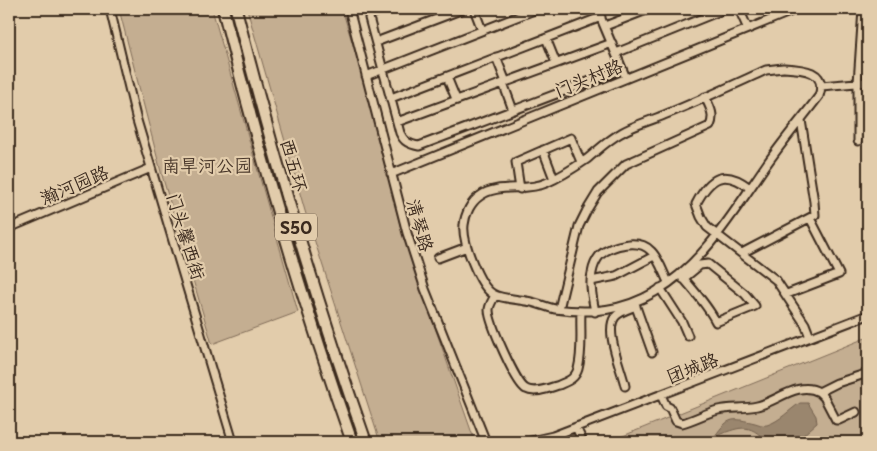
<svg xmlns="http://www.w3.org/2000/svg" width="877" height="451" viewBox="0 0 877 451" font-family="'Playpen Sans','LXGW WenKai TC',sans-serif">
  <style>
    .green { fill: #c4ae91; stroke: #806c58 }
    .water { fill: #9a866e; stroke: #74614e }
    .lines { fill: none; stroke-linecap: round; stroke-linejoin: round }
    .minor-casing { stroke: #3b2a1e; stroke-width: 11 }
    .highway-casing { stroke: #3b2a1e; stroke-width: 14 }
    .minor { stroke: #e2ccab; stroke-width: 7 }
    .highway { stroke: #e2ccab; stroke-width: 10 }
    .labels { text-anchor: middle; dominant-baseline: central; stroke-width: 4.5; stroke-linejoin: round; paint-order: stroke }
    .shield { fill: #e2ccab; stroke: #6d5b48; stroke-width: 1 }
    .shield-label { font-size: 16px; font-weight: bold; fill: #3b2a1e }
    .street-label { font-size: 18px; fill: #3b2a1e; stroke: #e2ccab }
    .park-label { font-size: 18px; fill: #49372a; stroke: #e2ccab }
  </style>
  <rect width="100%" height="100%" fill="#e2ccab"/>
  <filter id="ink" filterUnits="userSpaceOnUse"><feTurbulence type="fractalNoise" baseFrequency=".02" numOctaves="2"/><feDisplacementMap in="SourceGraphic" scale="10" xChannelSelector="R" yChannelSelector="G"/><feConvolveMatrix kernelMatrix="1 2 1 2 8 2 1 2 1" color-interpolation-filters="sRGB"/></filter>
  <g filter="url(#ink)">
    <!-- green -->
    <path class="green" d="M119 9H212L298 312 212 344 161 172Z
      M247 9H342L364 81 402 233 475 442H380L305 211Z
      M868 337V442H608Z"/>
    <!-- water -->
    <path class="water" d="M800 403H808L816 416 817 423 795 442H767C748 421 739 428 715 436 729 416 733 418 755 423 759 424 762 426 767 425 780 421 789 410 800 403Z"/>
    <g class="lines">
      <defs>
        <path id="minor" d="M110 9 136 117 233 442
          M349 9 407 233 425 289 486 442
          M384 9 371 14 369 18 400 133C404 142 409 144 419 146L622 69
          M474 9 482 30
          M597 9 626 78
          M739 9 748 29
          M605 26 649 9
          M546 38 556 63
          M376 42 463 9
          M616 53 725 9
          M496 57 506 82
          M783 68C802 69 828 70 819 96 801 120 781 143 764 168 733 213 703 264 655 292 623 311 591 314 555 309 545 307 536 302 526 301 516 299 502 299 493 294 479 286 462 241 464 225 465 214 471 202 480 196 496 183 526 192 546 183 560 177 574 168 587 159 598 150 608 140 621 133 634 125 650 121 664 115 699 101 733 85 766 70Z
          M366 76 537 9
          M447 77 456 99
          M503 83 513 110
          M821 86 868 82
          M391 98 601 17
          M397 122 612 43
          M858 141V83L863 9
          M543 150 554 179
          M391 174 797 9
          M750 188C724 168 710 177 696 204L701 217 707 227 776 280 805 324 810 337
          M520 189 516 162 571 138 581 162
          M9 228 151 168
          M742 253 815 215 814 202 801 120
          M438 258 467 247
          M680 274C693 290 707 304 716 322L755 306 745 294 708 264 700 265 683 279
          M591 281 616 276 654 256
          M660 288 682 322 688 336
          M787 294 839 274 810 218
          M495 295C493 300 489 305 489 310 489 322 516 384 526 389 535 394 549 388 559 385 568 381 575 379 578 369 583 351 580 329 581 311
          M635 304 652 352
          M559 309 579 226 587 210 598 192 626 164 710 126C715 115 710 107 705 97
          M595 312C593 300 589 285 592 273 593 267 596 260 600 255 612 245 639 238 651 251 659 259 663 272 668 282
          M625 386C622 370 604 331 615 317 620 311 629 309 636 306
          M819 392 824 397 836 420H839L856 412
          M661 395 666 406 670 408 676 421 682 423C694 420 706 413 718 410 731 407 744 409 757 406 776 402 799 380 819 392L837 383 868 373
          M576 427 583 442
          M526 442 553 436 868 315"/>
        <path id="highway" d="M223 9C259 155 302 300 352 442
          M236 9C273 155 316 300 366 442"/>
      </defs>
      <!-- minor casing -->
      <use href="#minor" class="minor-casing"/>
      <!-- highway casing -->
      <use href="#highway" class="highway-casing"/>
      <!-- minor -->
      <use href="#minor" class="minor"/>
      <!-- highway -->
      <use href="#highway" class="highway"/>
    </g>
  </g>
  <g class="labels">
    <!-- shield labels -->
    <rect class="shield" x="275" y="213.5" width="42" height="27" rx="4"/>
    <g class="shield-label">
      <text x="296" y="227">S50</text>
    </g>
    <!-- street labels -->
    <g class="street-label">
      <text transform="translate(588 77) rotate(-22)">门头村路</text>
      <text transform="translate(295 165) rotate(74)">西五环</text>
      <text transform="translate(74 184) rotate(-23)">瀚河园路</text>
      <text transform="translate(421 225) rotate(74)">清琴路</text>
      <text transform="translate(187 236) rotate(73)">门头馨西街</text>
      <text transform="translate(692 367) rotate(-21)">团城路</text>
    </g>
    <!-- park labels -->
    <g class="park-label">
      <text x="207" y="164">南旱河公园</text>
    </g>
  </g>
  <!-- margin -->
  <rect width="877" height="451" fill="none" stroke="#e2ccab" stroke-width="30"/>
  <rect x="15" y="15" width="847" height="421" fill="none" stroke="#3b2a1e" stroke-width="2" filter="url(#ink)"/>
</svg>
